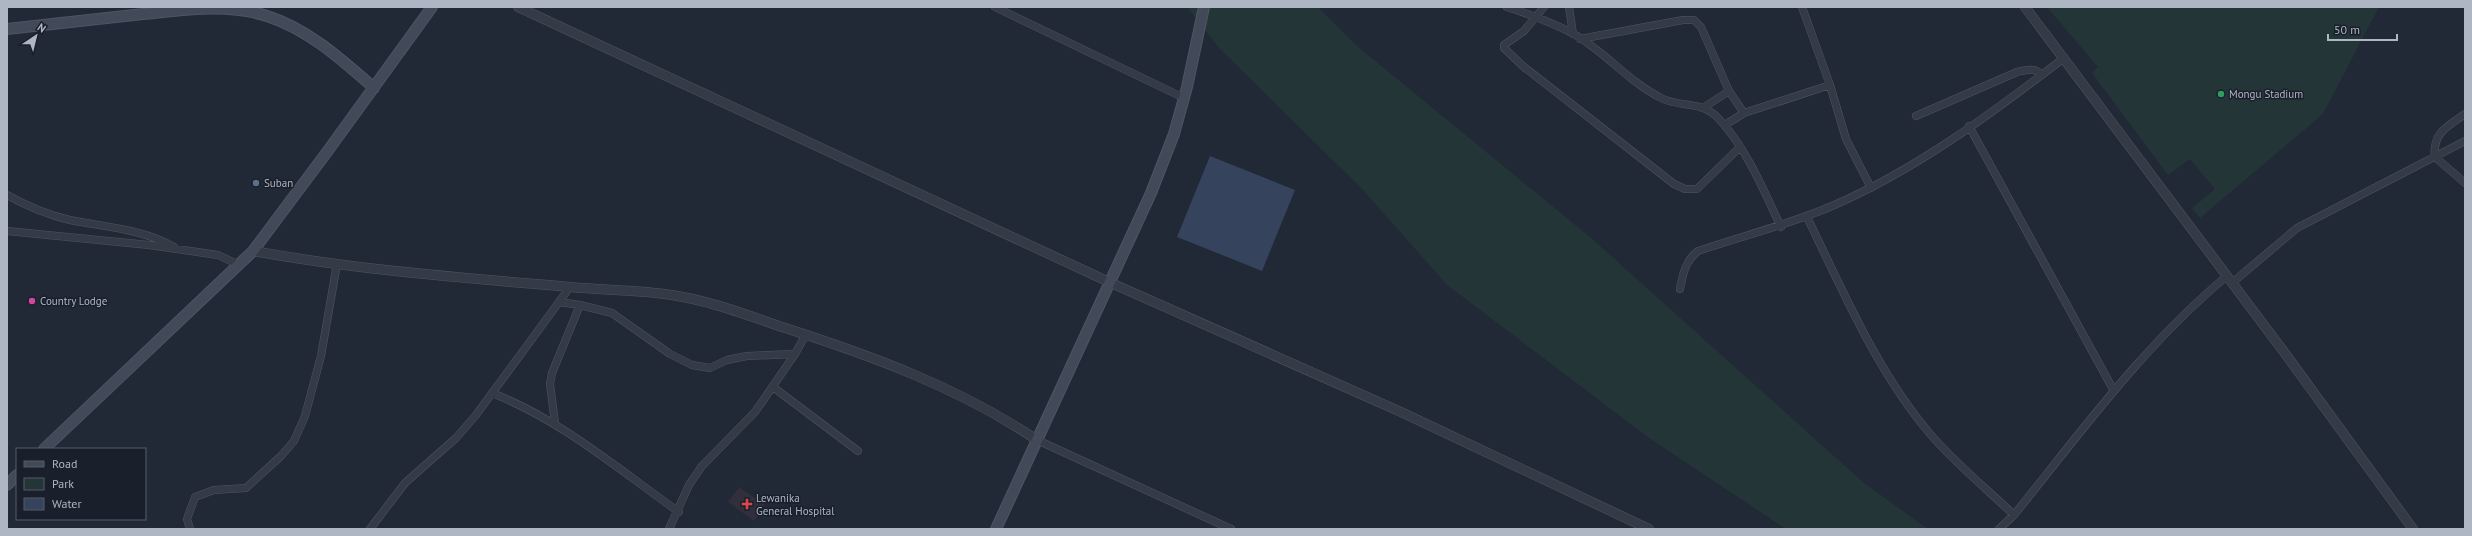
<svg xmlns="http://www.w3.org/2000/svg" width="2472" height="536" viewBox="0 0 2472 536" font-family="'PT Sans',sans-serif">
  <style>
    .medical { fill: #312f3b }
    .green { fill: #243538 }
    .water { fill: #35435d }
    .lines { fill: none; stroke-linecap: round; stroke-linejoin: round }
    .minor-casing { stroke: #4f5561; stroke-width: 8 }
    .tertiary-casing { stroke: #4f5561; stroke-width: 10 }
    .secondary-casing { stroke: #4f5561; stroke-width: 12 }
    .minor { stroke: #343b47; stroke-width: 7 }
    .tertiary { stroke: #343b47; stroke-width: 9 }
    .secondary { stroke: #424959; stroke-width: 10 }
    .leisure-dot { fill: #2e9e5b; stroke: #1a202b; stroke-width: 1.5 }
    .service-dot { fill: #5c6f8a; stroke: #1a202b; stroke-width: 1.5 }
    .hotel-dot { fill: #d1479c; stroke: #1a202b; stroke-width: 1.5 }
    .health-dot { fill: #e0444e; stroke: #1a202b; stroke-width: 1.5 }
    .labels { text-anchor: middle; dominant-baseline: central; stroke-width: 3; stroke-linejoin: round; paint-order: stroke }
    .poi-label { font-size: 11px; fill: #aeb5c3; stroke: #1a202b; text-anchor: start }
  </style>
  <rect width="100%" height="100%" fill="#212836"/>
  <!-- medical -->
  <path class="medical" d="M739 487 765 505 754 521 728 502Z"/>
  <!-- green -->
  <path class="green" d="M1187 7H1318L1357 46 1590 237 1864 483 1928 529H1786L1649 438 1447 285 1363 190 1219 48Z
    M2047 7H2379L2323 114 2200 218 2192 208 2215 189 2190 159 2168 175 2092 73 2098 67Z"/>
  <!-- water -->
  <path class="water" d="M1210 156 1295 190 1262 271 1177 237Z"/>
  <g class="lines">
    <defs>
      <path id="minor" d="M995 7 1184 98
        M1507 7C1529 14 1551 22 1572 33 1605 51 1628 82 1663 99 1680 107 1701 101 1717 117 1745 145 1764 191 1781 227
        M1544 7 1524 31 1504 45V48L1524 67 1674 184 1685 189H1697L1739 148
        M1569 7 1573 34
        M1802 7 1830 85 1846 139 1871 188
        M1580 39 1683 20H1694L1701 27 1729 91 1744 113
        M1703 108 1729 91
        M2465 114C2448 126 2432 133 2435 157L2465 183
        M1916 116 2017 72C2026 70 2035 67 2042 75
        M1725 125 1744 113 1830 85
        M1969 126 2114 391
        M7 195C27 206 47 215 70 220 104 227 143 229 174 247
        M1807 217C1843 291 1877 372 1931 435 1956 464 1987 489 2014 515
        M7 231 149 245 218 255 239 265
        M2232 283 2297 228 2465 141
        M1680 289C1683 274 1685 261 1698 251 1742 236 1788 225 1832 206 1916 170 1992 113 2064 58
        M580 305 612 313 670 354 692 365 710 368 727 360 747 356 795 354
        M773 387 858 451
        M492 393C561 420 618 469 679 512
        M555 423 550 384 552 373 580 305 559 302
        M1037 440 1231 529
        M190 529 187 519 195 497 214 490 246 488 281 456 294 441 305 416 321 356 337 264
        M370 529 405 483 456 438 476 415 570 287
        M669 529 689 485 702 466 755 412 795 354 806 334
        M1999 529 2014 515C2081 432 2144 345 2227 276"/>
      <path id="tertiary" d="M518 7 1109 282 1401 412 1649 529
        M2025 7 2281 348 2413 529
        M253 251C357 270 465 278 570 287 602 290 633 290 665 294 704 299 742 313 779 326 870 355 958 387 1037 440"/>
      <path id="secondary" d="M7 29C52 24 98 19 143 14 184 10 227 3 267 16 308 29 342 60 374 88
        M44 449 253 251 327 152 432 7
        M7 485 17 475
        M996 529 1151 193 1174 134 1187 87 1204 7"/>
    </defs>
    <!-- minor casing -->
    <use href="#minor" class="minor-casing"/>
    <!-- tertiary casing -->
    <use href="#tertiary" class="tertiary-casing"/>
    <!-- secondary casing -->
    <use href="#secondary" class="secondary-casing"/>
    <!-- minor -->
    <use href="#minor" class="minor"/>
    <!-- tertiary -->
    <use href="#tertiary" class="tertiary"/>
    <!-- secondary -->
    <use href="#secondary" class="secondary"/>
  </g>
  <!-- markers -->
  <circle class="leisure-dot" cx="2221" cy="94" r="4"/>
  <circle class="service-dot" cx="256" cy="183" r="4"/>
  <circle class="hotel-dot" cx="32" cy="301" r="4"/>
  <path class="health-dot" d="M745 498h4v4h4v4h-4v4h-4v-4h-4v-4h4z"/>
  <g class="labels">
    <!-- poi labels -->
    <g class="poi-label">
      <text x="2229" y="94">Mongu Stadium</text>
      <text x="264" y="183">Suban</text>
      <text x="40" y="301">Country Lodge</text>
      <text x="756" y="498">Lewanika<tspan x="756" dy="13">General Hospital</tspan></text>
    </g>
  </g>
  <!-- border -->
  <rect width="2472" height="536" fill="none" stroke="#aeb5c3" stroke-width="16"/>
  <!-- legend -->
  <rect x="16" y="448" width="130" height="72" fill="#1a202b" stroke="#555c68"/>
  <rect x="24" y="461" width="20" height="6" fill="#424959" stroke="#555c68"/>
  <text x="52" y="468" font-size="12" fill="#aeb5c3">Road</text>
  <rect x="24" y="478" width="20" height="12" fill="#243538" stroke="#555c68"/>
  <text x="52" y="488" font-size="12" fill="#aeb5c3">Park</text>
  <rect x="24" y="498" width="20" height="12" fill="#35435d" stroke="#555c68"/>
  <text x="52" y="508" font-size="12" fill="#aeb5c3">Water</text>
  <!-- north arrow -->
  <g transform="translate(36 36) rotate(35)" stroke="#1a202b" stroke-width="3" paint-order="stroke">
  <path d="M0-3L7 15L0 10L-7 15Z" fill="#aeb5c3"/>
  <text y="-6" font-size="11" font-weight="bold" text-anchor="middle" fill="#aeb5c3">N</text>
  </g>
  <!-- scale -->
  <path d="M2328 34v6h69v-6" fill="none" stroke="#aeb5c3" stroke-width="2"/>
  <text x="2334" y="34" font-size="12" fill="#aeb5c3" stroke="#1a202b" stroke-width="3" paint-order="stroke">50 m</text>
</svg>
